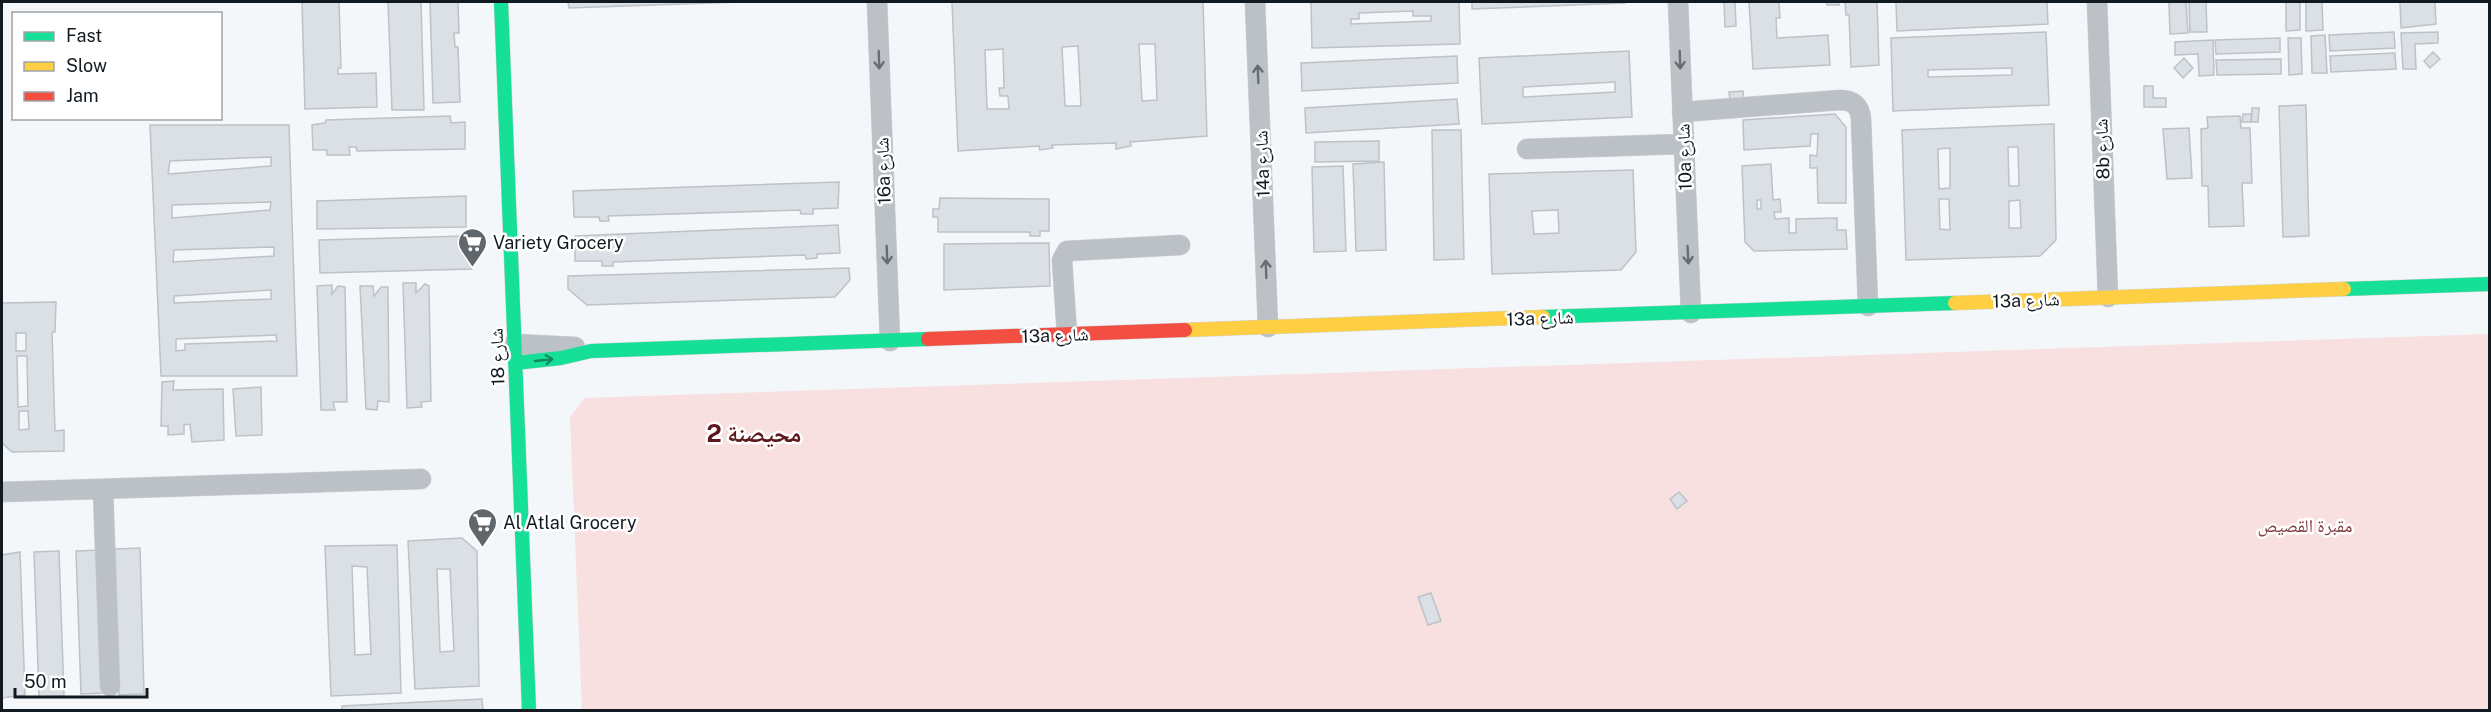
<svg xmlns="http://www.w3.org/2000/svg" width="2491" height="712" viewBox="0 0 2491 712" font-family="'Public Sans','Noto Naskh Arabic',sans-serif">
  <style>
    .green { fill: #f8e0e0 }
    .building { fill: #dae0e5; stroke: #bcc2c6; stroke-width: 1.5; fill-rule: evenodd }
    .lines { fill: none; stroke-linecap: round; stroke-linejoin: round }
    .street-casing { stroke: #d1d4d5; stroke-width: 21 }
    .fast-casing { stroke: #d1d4d5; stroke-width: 15 }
    .slow-casing { stroke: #d1d4d5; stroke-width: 15 }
    .jam-casing { stroke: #d1d4d5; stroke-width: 15 }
    .street { stroke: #bbc1c6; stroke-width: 20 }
    .fast { stroke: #16e098; stroke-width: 14 }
    .slow { stroke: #ffcf43; stroke-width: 14 }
    .jam { stroke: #f24e42; stroke-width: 14 }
    .oneway { stroke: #666e73 }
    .oneway2 { stroke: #148762 }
    .labels { text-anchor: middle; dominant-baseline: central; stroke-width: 5; stroke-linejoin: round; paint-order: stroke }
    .street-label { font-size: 18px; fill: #111a20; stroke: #fff }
    .poi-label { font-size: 18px; fill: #111a20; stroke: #fff; text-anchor: start }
    .park-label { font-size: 18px; fill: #803a3c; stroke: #fff }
    .district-label { font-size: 24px; font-weight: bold; fill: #5d181d; stroke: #fff }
  </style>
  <rect width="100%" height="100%" fill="#f4f7f9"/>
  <!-- green -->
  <path class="green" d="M2489 334V710H582L570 417 584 398Z"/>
  <!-- building -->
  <path class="building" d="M302 2H339L341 68H338V74L376 73 377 107 305 109Z
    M388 2H421L424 110H392Z
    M430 2H458L459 33H454L455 47H458L460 102 433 103Z
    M568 2H740L569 8Z
    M952 2H1203L1207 136 1130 142 1131 146 1116 149V143L1052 145 1053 148 1040 150 1039 146 958 151ZM1139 44H1155L1157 100 1142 101ZM1078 46 1081 106H1065L1062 47ZM1003 49 1004 88H999L1000 96H1008L1009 109H987L985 50Z
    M1311 2H1459L1460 44 1312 48ZM1413 11V16H1431V21L1351 24V19H1359V13Z
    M1472 2H1625V3L1472 9Z
    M1724 2H1735L1736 26 1725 27Z
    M1749 2H1779L1780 18H1776L1777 38 1828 35 1830 65 1753 69Z
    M1827 2H1839V5H1827Z
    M1845 2H1877L1879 65 1851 67 1849 15H1846Z
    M1896 2H2047L2048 24 1897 31Z
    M2169 2H2186L2188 33 2170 34Z
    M2189 2H2206L2207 32H2190Z
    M2286 2H2300V30L2286 31Z
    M2306 2H2322L2323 30 2306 31Z
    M2400 2H2435L2436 24 2401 28Z
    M2046 32 2049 105 1893 111 1891 38ZM2012 68V75L1928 77V70Z
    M2394 32 2395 48 2330 51 2329 35Z
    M2438 32V43L2415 44 2416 69H2403L2401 33Z
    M2325 35 2327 73H2312L2311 36Z
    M2280 38V52L2216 54 2215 40Z
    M2288 38H2301L2302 74 2289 75Z
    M2213 40 2214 75 2199 76 2198 54 2175 55V42Z
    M1629 51 1632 117 1482 124 1479 58ZM1615 82V92L1523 97V87Z
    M2433 52 2440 59 2430 68 2424 61Z
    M2395 53 2396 69 2331 72 2330 56Z
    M1457 56 1458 83 1302 91 1301 63Z
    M2184 58 2193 68 2183 78 2174 68Z
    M2281 59V74L2217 75 2216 60Z
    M2144 86H2153V98H2166V107H2144Z
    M1743 91 1744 100 1730 101 1729 92Z
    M1457 99 1459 124 1306 133 1305 108Z
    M2306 105 2309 236 2283 237 2279 106Z
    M2252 108H2259L2258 122H2251Z
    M1835 114 1846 127V203H1818L1817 168H1810V155L1817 156 1818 134H1811L1810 146 1744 150 1743 120Z
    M2243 114H2252L2251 122H2242Z
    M450 116 451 123 465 122V149L357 151 356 147H349L350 155H327V150H313L312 125 325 123 326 120Z
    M2240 116 2241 128H2250L2252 183H2242L2244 226 2209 227 2208 186H2202L2201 129 2208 128 2207 117Z
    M2054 124 2056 240 2040 256 1906 260 1902 130ZM2008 147H2018L2019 186H2009ZM1950 148V188L1939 189 1938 149ZM1939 199H1949L1950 230 1940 229ZM2020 200 2021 228H2009V201Z
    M150 125H289L297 376H161ZM271 157V166L168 174 170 161ZM271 202 270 210 172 218V205ZM274 247V256L173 262 174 250ZM271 290V299L174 303V296ZM276 335 277 341 185 344V350L176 351V339Z
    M2189 128 2192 178 2167 179 2163 129Z
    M1432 130H1461L1464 259 1434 260Z
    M1379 141V161L1315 162V142Z
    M1384 162 1386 250 1356 251 1353 164Z
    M1771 164 1773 200 1780 199 1781 212H1774L1775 219 1789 218V233H1796V219L1837 218V230H1846L1847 249 1754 251 1745 242 1742 166ZM1757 200H1761V209H1757Z
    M1343 166 1346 251 1314 252 1312 167Z
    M1633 170 1636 252 1621 270 1492 274 1489 174ZM1558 210 1559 233 1534 234 1532 211Z
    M839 182 838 208 813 209V214H801L800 210 608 216 609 221H600L599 217H574L573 191Z
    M466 196V227L317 229V201Z
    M940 198 1049 199V231H1040V236H1030V232H938V217H933V209H939Z
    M838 225 840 253 817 254V258L806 259 805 255 613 262V266H602V261H575V236Z
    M466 236V242L471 245 472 269 320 273 319 240Z
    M1049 243 1050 286 944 290V244Z
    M849 268 850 280 835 297 587 305 568 289V276Z
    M403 283H416V293L425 284 429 286 431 401 421 402 422 407 407 408Z
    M332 285V294L338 286 345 287 347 402H333L335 410H321L317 286Z
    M360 286H373L374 296 381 287H388L389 402 378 401 377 410 366 409Z
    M56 302 55 332H52L55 431 64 430V451L12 452 2 443V303ZM16 333H26V351H16ZM17 356H27L28 406 18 407ZM19 411H28L29 429 19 430Z
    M174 381 173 390 223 389 224 440 192 442 190 424 184 425V434L168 435V426H161L162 382Z
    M261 387 262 435 236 436 233 389Z
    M1679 492 1687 501 1677 509 1670 499Z
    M462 538 477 551 479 686 415 689 408 541ZM437 569H450L454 651 440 652Z
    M397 545 401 693 331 696 325 546ZM352 566 367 567 371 654 355 655Z
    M140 548 144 694 119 695 115 549Z
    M100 550 104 693 81 694 76 551Z
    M59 551 64 696 39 697 34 552Z
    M20 552 25 695 2 698V555Z
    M1431 593 1441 621 1428 625 1418 597Z
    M482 699 483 710H342V706Z"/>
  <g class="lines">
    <defs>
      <path id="street" d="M877 2 890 341
        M1255 2 1268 327
        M1678 2 1691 313
        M2097 2 2108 297
        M1682 112 1840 100C1853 100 1860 106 1861 119L1868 306
        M1527 149 1683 144
        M1067 335 1062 260 1067 251 1180 245
        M514 344 575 347
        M103 489 110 686
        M2 492 421 479"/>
      <path id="fast" d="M501 2 529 710
        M2344 289 2490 284
        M1543 317 1955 303
        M515 363 561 358 591 351 928 339"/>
      <path id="slow" d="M1955 303 2344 289
        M1185 330 1543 317"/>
      <path id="jam" d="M928 339 1185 330"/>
    </defs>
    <!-- street casing -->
    <use href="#street" class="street-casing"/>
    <!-- fast casing -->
    <use href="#fast" class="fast-casing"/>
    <!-- slow casing -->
    <use href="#slow" class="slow-casing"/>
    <!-- jam casing -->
    <use href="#jam" class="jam-casing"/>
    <!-- street -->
    <use href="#street" class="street"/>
    <!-- fast -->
    <use href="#fast" class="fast"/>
    <!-- slow -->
    <use href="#slow" class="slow"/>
    <!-- jam -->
    <use href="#jam" class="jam"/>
  </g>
  <!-- one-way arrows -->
  <defs><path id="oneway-shaft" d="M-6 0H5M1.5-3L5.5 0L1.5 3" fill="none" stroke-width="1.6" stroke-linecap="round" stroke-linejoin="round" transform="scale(1.5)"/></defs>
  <g class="oneway">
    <use href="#oneway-shaft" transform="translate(879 60) rotate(88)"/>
    <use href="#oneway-shaft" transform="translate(1680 60) rotate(88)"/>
    <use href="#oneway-shaft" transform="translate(1258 74) rotate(-92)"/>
    <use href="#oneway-shaft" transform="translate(887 255) rotate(88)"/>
    <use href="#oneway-shaft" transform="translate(1688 255) rotate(87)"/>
    <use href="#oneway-shaft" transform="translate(1266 269) rotate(-92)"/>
  </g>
  <use class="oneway2" href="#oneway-shaft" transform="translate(544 360) rotate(-6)"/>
  <!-- icons -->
  <defs>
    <symbol id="supermarket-pin" viewBox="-11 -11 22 30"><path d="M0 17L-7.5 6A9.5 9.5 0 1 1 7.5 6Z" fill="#60676c" stroke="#fff"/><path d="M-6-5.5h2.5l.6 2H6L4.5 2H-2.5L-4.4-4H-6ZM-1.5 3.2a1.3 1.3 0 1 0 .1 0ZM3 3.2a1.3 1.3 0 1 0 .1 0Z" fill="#fff"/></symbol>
  </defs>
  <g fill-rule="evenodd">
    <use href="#supermarket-pin" x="456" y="226" width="33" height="45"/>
    <use href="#supermarket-pin" x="466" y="506" width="33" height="45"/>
  </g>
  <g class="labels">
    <!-- street labels -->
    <g class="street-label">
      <text transform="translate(2102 149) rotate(-92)">8b شارع</text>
      <text transform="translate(1684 157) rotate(-92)">10a شارع</text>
      <text transform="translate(1262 164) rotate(-92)">14a شارع</text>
      <text transform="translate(883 171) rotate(-92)">16a شارع</text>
      <text transform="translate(2026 300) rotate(-2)">13a شارع</text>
      <text transform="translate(1540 318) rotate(-2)">13a شارع</text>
      <text transform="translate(1055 335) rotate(-2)">13a شارع</text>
      <text transform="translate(497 357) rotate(-92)">شارع 18</text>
    </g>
    <!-- poi labels -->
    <g class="poi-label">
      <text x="493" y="242">Variety Grocery</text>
      <text x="503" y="522">Al Atlal Grocery</text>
    </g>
    <!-- park labels -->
    <g class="park-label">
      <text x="2305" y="525">مقبرة القصيص</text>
    </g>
    <!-- district labels -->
    <g class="district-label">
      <text x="754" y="433">محيصنة 2</text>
    </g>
  </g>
  <!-- border -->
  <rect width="2491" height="712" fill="none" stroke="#111a20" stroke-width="6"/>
  <!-- legend -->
  <rect x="12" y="12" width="210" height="108" fill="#ffffff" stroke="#a0a3a6" stroke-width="1.5"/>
  <rect x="24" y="32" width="30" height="9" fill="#16e098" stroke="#a0a3a6" stroke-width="1.5"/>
  <text x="66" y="42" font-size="18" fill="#111a20">Fast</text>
  <rect x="24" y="62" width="30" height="9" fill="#ffcf43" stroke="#a0a3a6" stroke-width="1.5"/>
  <text x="66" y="72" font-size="18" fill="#111a20">Slow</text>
  <rect x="24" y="92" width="30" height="9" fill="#f24e42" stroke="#a0a3a6" stroke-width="1.5"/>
  <text x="66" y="102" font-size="18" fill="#111a20">Jam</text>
  <!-- scale -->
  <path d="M15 688v9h132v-9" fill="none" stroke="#111a20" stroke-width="3"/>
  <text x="24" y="688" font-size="18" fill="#111a20" stroke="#ffffff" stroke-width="4.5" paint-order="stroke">50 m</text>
</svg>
